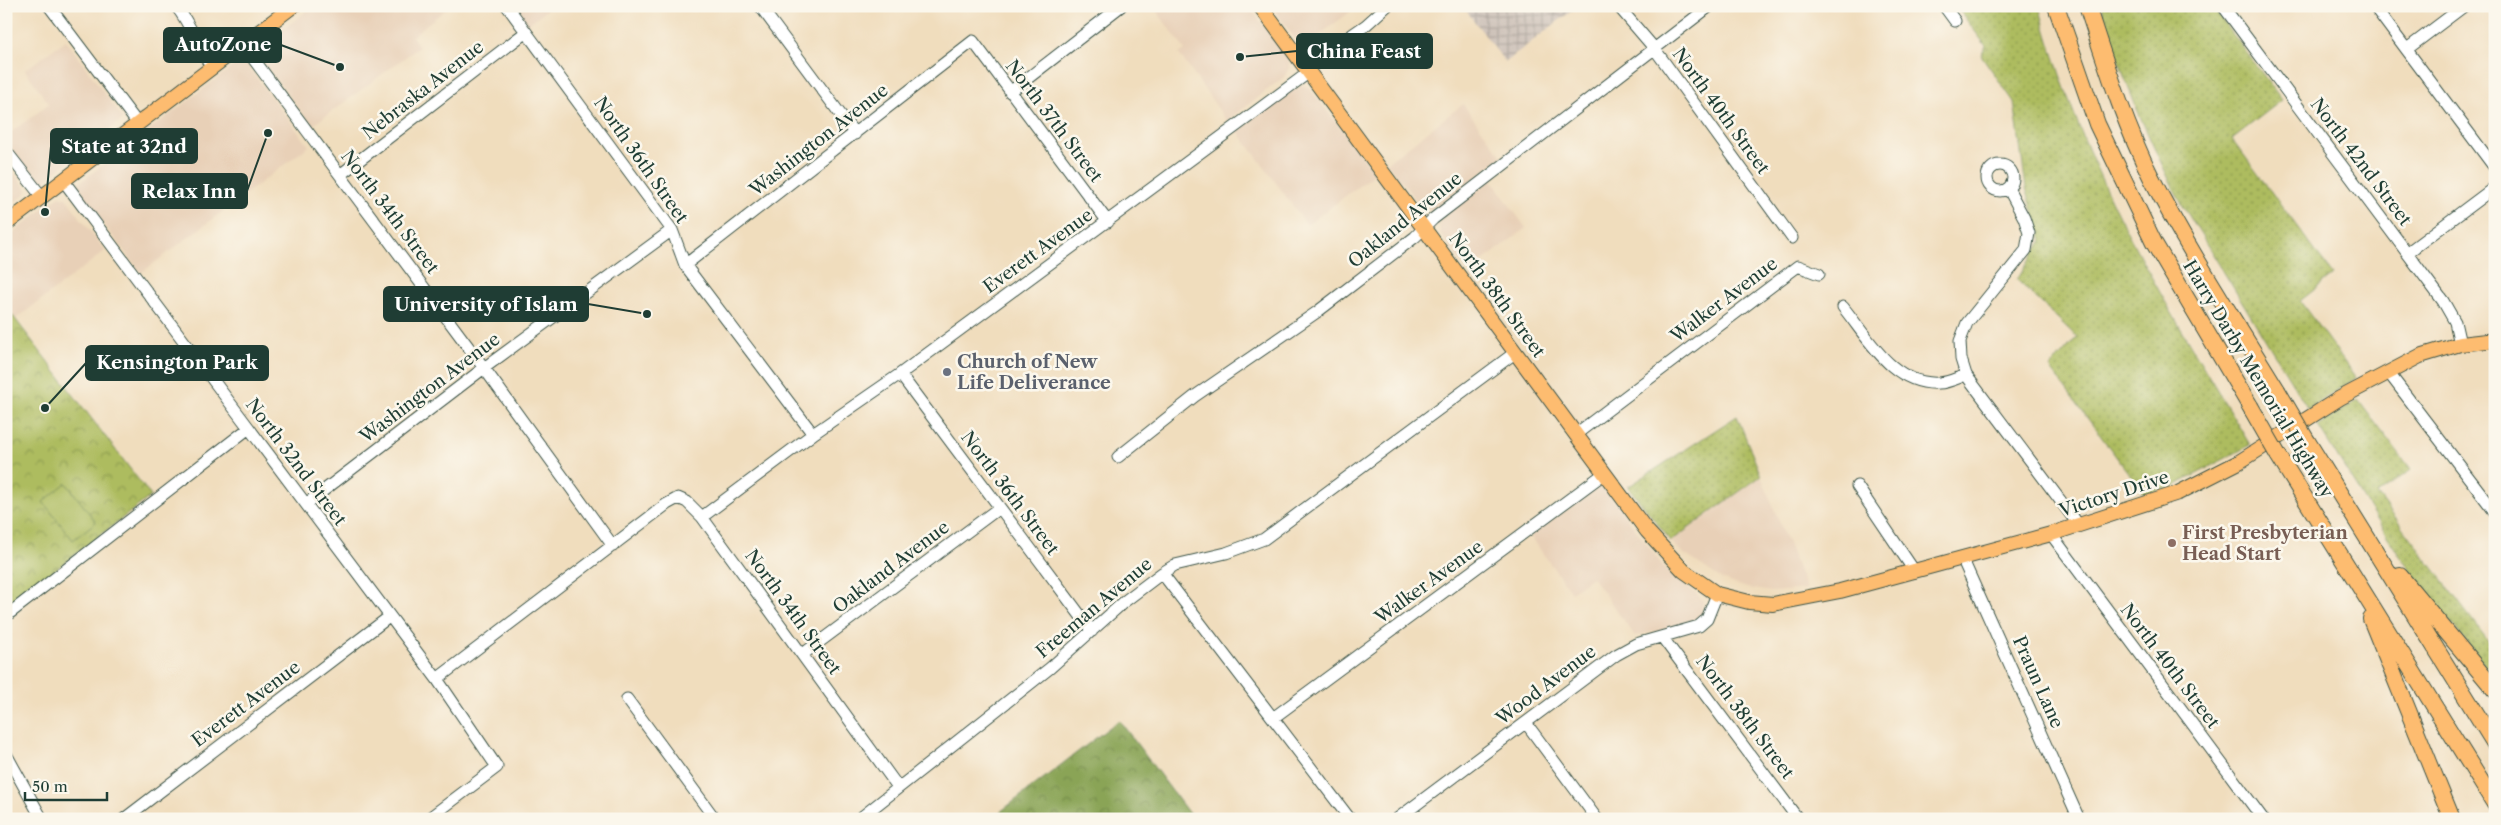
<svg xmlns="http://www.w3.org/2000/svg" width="2501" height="825" viewBox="0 0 2501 825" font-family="'Libre Caslon Text',serif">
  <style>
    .built { fill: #e8d0b7 }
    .industrial { fill: url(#industrial-grid) }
    .grass { fill: url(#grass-dots); stroke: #667c4a }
    .forest { fill: url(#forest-crowns); stroke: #547045 }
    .park { fill: url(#park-crowns); stroke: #667c4a }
    .garden { fill: #adbc5f; stroke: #667c4a }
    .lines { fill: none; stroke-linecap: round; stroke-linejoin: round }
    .minor-casing { stroke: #3e5549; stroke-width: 13 }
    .major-casing { stroke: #3e5549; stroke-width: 16 }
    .highway-casing { stroke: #3e5549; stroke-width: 18 }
    .minor { stroke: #fff; stroke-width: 11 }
    .major { stroke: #fdbc70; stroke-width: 14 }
    .highway { stroke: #fdbc70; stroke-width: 16 }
    .highway-bridge-casing { stroke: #3e5549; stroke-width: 18; stroke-linecap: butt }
    .highway-bridge { stroke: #fdbc70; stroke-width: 16 }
    .worship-dot { fill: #6b7280; stroke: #fbf7ec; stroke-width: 2 }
    .education-dot { fill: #8d6e63; stroke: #fbf7ec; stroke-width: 2 }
    .labels { text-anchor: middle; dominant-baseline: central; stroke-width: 5; stroke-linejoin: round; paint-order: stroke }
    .street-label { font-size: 18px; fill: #1f3d34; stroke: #fbf7ec }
    .worship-label { font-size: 18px; font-weight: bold; fill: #5b616d; stroke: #fbf7ec; text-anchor: start }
    .education-label { font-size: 18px; font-weight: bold; fill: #785e54; stroke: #fbf7ec; text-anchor: start }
    .leader { fill: none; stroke: #1f3d34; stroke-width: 2 }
    .callout-dot { fill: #1f3d34; stroke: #fbf7ec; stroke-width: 2 }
    .callout { fill: #1f3d34; stroke: #1f3d34; stroke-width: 2 }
    .callout-label { font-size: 19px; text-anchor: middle; font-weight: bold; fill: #fff }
  </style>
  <defs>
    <pattern id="industrial-grid" width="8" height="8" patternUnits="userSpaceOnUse" patternTransform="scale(1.25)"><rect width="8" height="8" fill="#cec2b9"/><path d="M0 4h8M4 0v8" fill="none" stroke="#a79f97"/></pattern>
    <pattern id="grass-dots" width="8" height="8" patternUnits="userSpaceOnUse" patternTransform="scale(1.25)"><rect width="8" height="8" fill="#adbc5f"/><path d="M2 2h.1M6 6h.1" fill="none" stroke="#8c9a4f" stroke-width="1.8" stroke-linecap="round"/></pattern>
    <pattern id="forest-crowns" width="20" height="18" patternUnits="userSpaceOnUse" patternTransform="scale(1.25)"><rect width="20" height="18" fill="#8aa456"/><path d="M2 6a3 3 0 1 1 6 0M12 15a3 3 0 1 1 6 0" fill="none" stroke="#708748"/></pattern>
    <pattern id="park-crowns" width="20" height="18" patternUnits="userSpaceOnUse" patternTransform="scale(1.25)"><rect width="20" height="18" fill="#adbc5f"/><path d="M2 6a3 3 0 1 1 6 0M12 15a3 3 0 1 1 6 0" fill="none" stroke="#8c9a4f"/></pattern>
  </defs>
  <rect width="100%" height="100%" fill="#fbf7ec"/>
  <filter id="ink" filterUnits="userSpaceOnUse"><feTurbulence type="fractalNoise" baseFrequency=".02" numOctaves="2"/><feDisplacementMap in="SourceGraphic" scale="10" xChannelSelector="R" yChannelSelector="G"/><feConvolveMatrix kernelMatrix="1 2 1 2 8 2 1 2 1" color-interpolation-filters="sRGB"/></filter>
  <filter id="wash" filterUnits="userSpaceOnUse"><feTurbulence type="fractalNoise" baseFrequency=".0096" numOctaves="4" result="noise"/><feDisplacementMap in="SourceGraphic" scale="20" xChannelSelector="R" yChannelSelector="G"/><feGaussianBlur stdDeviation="1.12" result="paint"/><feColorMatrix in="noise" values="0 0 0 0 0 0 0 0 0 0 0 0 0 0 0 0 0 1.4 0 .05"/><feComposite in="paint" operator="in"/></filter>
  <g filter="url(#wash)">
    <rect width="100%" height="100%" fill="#f0ddbd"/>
    <!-- built -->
    <path class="built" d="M313 6H450L412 36 419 47 312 126 257 54V50Z
      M513 6H551L527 25Z
      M1153 6H1249L1289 60V68L1284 77 1227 121 1179 54 1185 50Z
      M1271 6H1358L1302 48Z
      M66 40 123 119 41 183H36L6 142V136L49 104 25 70Z
      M240 61H244L309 146 141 273 80 193 77 189 78 184Z
      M1303 85 1309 88 1376 173 1307 225 1237 130 1297 87Z
      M1463 104 1502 157 1440 205 1430 210 1422 208 1387 163Z
      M6 163 27 190 25 194 6 208Z
      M1491 179 1526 228 1468 272 1441 235 1439 226 1441 218Z
      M60 196 66 198 105 251 16 319 6 307V238Z
      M1761 476 1806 589 1772 592 1747 588 1722 579 1683 553 1671 541Z
      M1597 488 1605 489 1666 570 1676 580 1696 593 1703 601 1702 611 1698 620 1689 624 1635 636 1592 577 1571 592 1530 536Z"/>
    <!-- industrial -->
    <path class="industrial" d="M1463 6H1578L1505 62Z"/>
    <!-- grass -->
    <path class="grass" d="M1956 6H2039C2061 88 2094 170 2134 245 2170 313 2211 379 2250 445L2176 485 2144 494 2050 368 2077 337 2017 280 2042 240 2026 188 2014 102 1981 55 1986 46Z
      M2101 6H2212L2282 100 2232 139 2333 275 2300 301 2356 378 2308 409 2180 201C2148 139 2120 74 2101 6Z
      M2358 400 2411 470 2377 494 2495 650V677L2426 593 2399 555 2318 426Z
      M1737 416 1761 476 1671 541 1628 487Z"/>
    <!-- forest -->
    <path class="forest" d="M1119 720 1193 819H991Z"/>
    <!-- park -->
    <path class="park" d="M6 307 151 496 6 608Z"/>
    <!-- garden -->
    <path class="garden" d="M66 483 96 522 73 540 43 502Z"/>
  </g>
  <g filter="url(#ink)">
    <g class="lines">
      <defs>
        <path id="minor" d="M49 6 138 124
          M176 6C192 26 198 48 212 68
          M507 6 672 230 685 265 813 434
          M760 6 855 134
          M1618 6 1654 48 1792 238
          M1944 6 1955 21
          M2223 6 2443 301 2455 322 2460 344
          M2374 6 2495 168
          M243 45 484 368 613 546
          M2407 49 2464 6
          M1010 92 1121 6
          M6 151 42 197
          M1987 178a13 13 0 1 1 26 0a13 13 0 1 1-26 0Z
          M340 175 526 32
          M63 180 437 679 497 767 428 819
          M2008 188 2024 218 2029 233 2026 250 1967 323 1960 341 1961 359 1966 375 2078 524
          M2407 253 2495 187
          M685 265 973 41 1108 222
          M1843 307C1869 339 1893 386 1939 383 1948 383 1957 378 1966 375
          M2388 372 2495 512
          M900 374 1092 631
          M1576 434 1798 266 1819 274
          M1118 457 1195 396 1317 312 1415 237 1433 219 1710 6
          M1857 486 1915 572
          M306 504 484 368 672 230
          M702 517 813 434 900 374 1308 73 1311 63 1366 25 1387 6
          M2051 534 2263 819
          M1963 560 2079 819
          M1162 573 1350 819
          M6 616 249 428
          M1662 637 1798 819
          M803 654 999 508
          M437 679 667 504 678 498 687 502 702 517 898 787
          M627 699 715 819
          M1273 718 1605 473
          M1526 723 1597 819
          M6 754 42 819
          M124 819 389 617
          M859 819 1050 668 1125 601 1162 573 1175 565 1226 553 1264 539 1516 352
          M1397 819 1616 655 1636 644 1699 626 1707 619 1717 594"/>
        <path id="major" d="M1260 6 1647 531 1684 571 1717 594 1749 602 1773 604 1840 591 2051 534 2178 493 2239 462 2340 398 2420 356 2460 344 2495 340
          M6 224 293 6"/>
        <path id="highway" d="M2056 6 2097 124 2154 243 2250 406
          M2087 6C2106 64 2124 123 2151 177 2188 250 2234 320 2277 390
          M2307 441 2495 744
          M2278 455 2495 804
          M2400 576 2495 690
          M2371 619 2452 819"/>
      </defs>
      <!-- minor casing -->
      <use href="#minor" class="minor-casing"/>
      <!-- major casing -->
      <use href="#major" class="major-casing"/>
      <!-- highway casing -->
      <use href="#highway" class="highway-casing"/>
      <!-- minor -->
      <use href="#minor" class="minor"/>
      <!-- major -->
      <use href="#major" class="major"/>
      <!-- highway -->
      <use href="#highway" class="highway"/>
      <defs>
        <path id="highway-bridge" d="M2277 390 2307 441
          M2250 406 2278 455"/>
      </defs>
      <!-- highway-bridge casing -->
      <use href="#highway-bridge" class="highway-bridge-casing"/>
      <!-- highway-bridge -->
      <use href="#highway-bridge" class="highway-bridge"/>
    </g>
  </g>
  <!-- markers -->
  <circle class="worship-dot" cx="947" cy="372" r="5"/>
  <circle class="education-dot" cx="2172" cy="543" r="5"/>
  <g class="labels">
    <!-- street labels -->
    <g class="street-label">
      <text transform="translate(423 90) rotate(-38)">Nebraska Avenue</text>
      <text transform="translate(1721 111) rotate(54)">North 40th Street</text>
      <text transform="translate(1054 121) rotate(53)">North 37th Street</text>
      <text transform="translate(819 140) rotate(-38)">Washington Avenue</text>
      <text transform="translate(641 160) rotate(55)">North 36th Street</text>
      <text transform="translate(2361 162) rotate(53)">North 42nd Street</text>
      <text transform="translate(390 212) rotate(53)">North 34th Street</text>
      <text transform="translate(1405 220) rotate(-39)">Oakland Avenue</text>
      <text transform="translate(1038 251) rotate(-36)">Everett Avenue</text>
      <text transform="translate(1497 295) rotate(54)">North 38th Street</text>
      <text transform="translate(1724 300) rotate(-37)">Walker Avenue</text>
      <text transform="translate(2258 379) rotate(59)">Harry Darby Memorial Highway</text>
      <text transform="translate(430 388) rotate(-37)">Washington Avenue</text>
      <text transform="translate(296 462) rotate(53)">North 32nd Street</text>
      <text transform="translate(1010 493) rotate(53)">North 36th Street</text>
      <text transform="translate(2114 494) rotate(-18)">Victory Drive</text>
      <text transform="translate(891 567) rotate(-37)">Oakland Avenue</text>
      <text transform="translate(1429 582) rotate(-36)">Walker Avenue</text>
      <text transform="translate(1094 608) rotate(-40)">Freeman Avenue</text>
      <text transform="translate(793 612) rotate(54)">North 34th Street</text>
      <text transform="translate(2170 666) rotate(53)">North 40th Street</text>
      <text transform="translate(2038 682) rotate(66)">Praun Lane</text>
      <text transform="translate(1546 685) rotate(-37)">Wood Avenue</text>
      <text transform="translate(246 704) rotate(-37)">Everett Avenue</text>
      <text transform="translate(1745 717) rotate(53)">North 38th Street</text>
    </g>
    <!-- worship labels -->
    <g class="worship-label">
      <text x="957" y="362">Church of New<tspan x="957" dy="21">Life Deliverance</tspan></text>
    </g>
    <!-- education labels -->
    <g class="education-label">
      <text x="2182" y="533">First Presbyterian<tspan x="2182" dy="21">Head Start</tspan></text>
    </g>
  </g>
  <!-- callouts -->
  <path class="leader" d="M340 67L281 45M1240 57L1297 51M45 212L51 146M268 133L247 191M647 314L588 304M45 408L86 363"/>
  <g class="callout-dot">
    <circle cx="340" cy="67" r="5"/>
    <circle cx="1240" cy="57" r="5"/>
    <circle cx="45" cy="212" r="5"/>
    <circle cx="268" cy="133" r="5"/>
    <circle cx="647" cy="314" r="5"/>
    <circle cx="45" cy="408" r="5"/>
  </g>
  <g class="callout">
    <rect x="164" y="28" width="117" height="34" rx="5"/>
    <rect x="1297" y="34" width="135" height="34" rx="5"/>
    <rect x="51" y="129" width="146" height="34" rx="5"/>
    <rect x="132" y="174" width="115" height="34" rx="5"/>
    <rect x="384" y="287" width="204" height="34" rx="5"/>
    <rect x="86" y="346" width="182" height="34" rx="5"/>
  </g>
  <g class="callout-label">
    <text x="223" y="51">AutoZone</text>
    <text x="1364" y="58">China Feast</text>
    <text x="124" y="153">State at 32nd</text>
    <text x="189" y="198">Relax Inn</text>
    <text x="486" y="311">University of Islam</text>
    <text x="177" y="369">Kensington Park</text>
  </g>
  <!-- margin -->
  <rect width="2501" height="825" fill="none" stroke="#fbf7ec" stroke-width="25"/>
  <!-- scale -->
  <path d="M25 792v8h82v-8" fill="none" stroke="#1f3d34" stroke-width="2.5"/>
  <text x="32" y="792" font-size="15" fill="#1f3d34" stroke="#fbf7ec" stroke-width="4" paint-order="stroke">50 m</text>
</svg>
